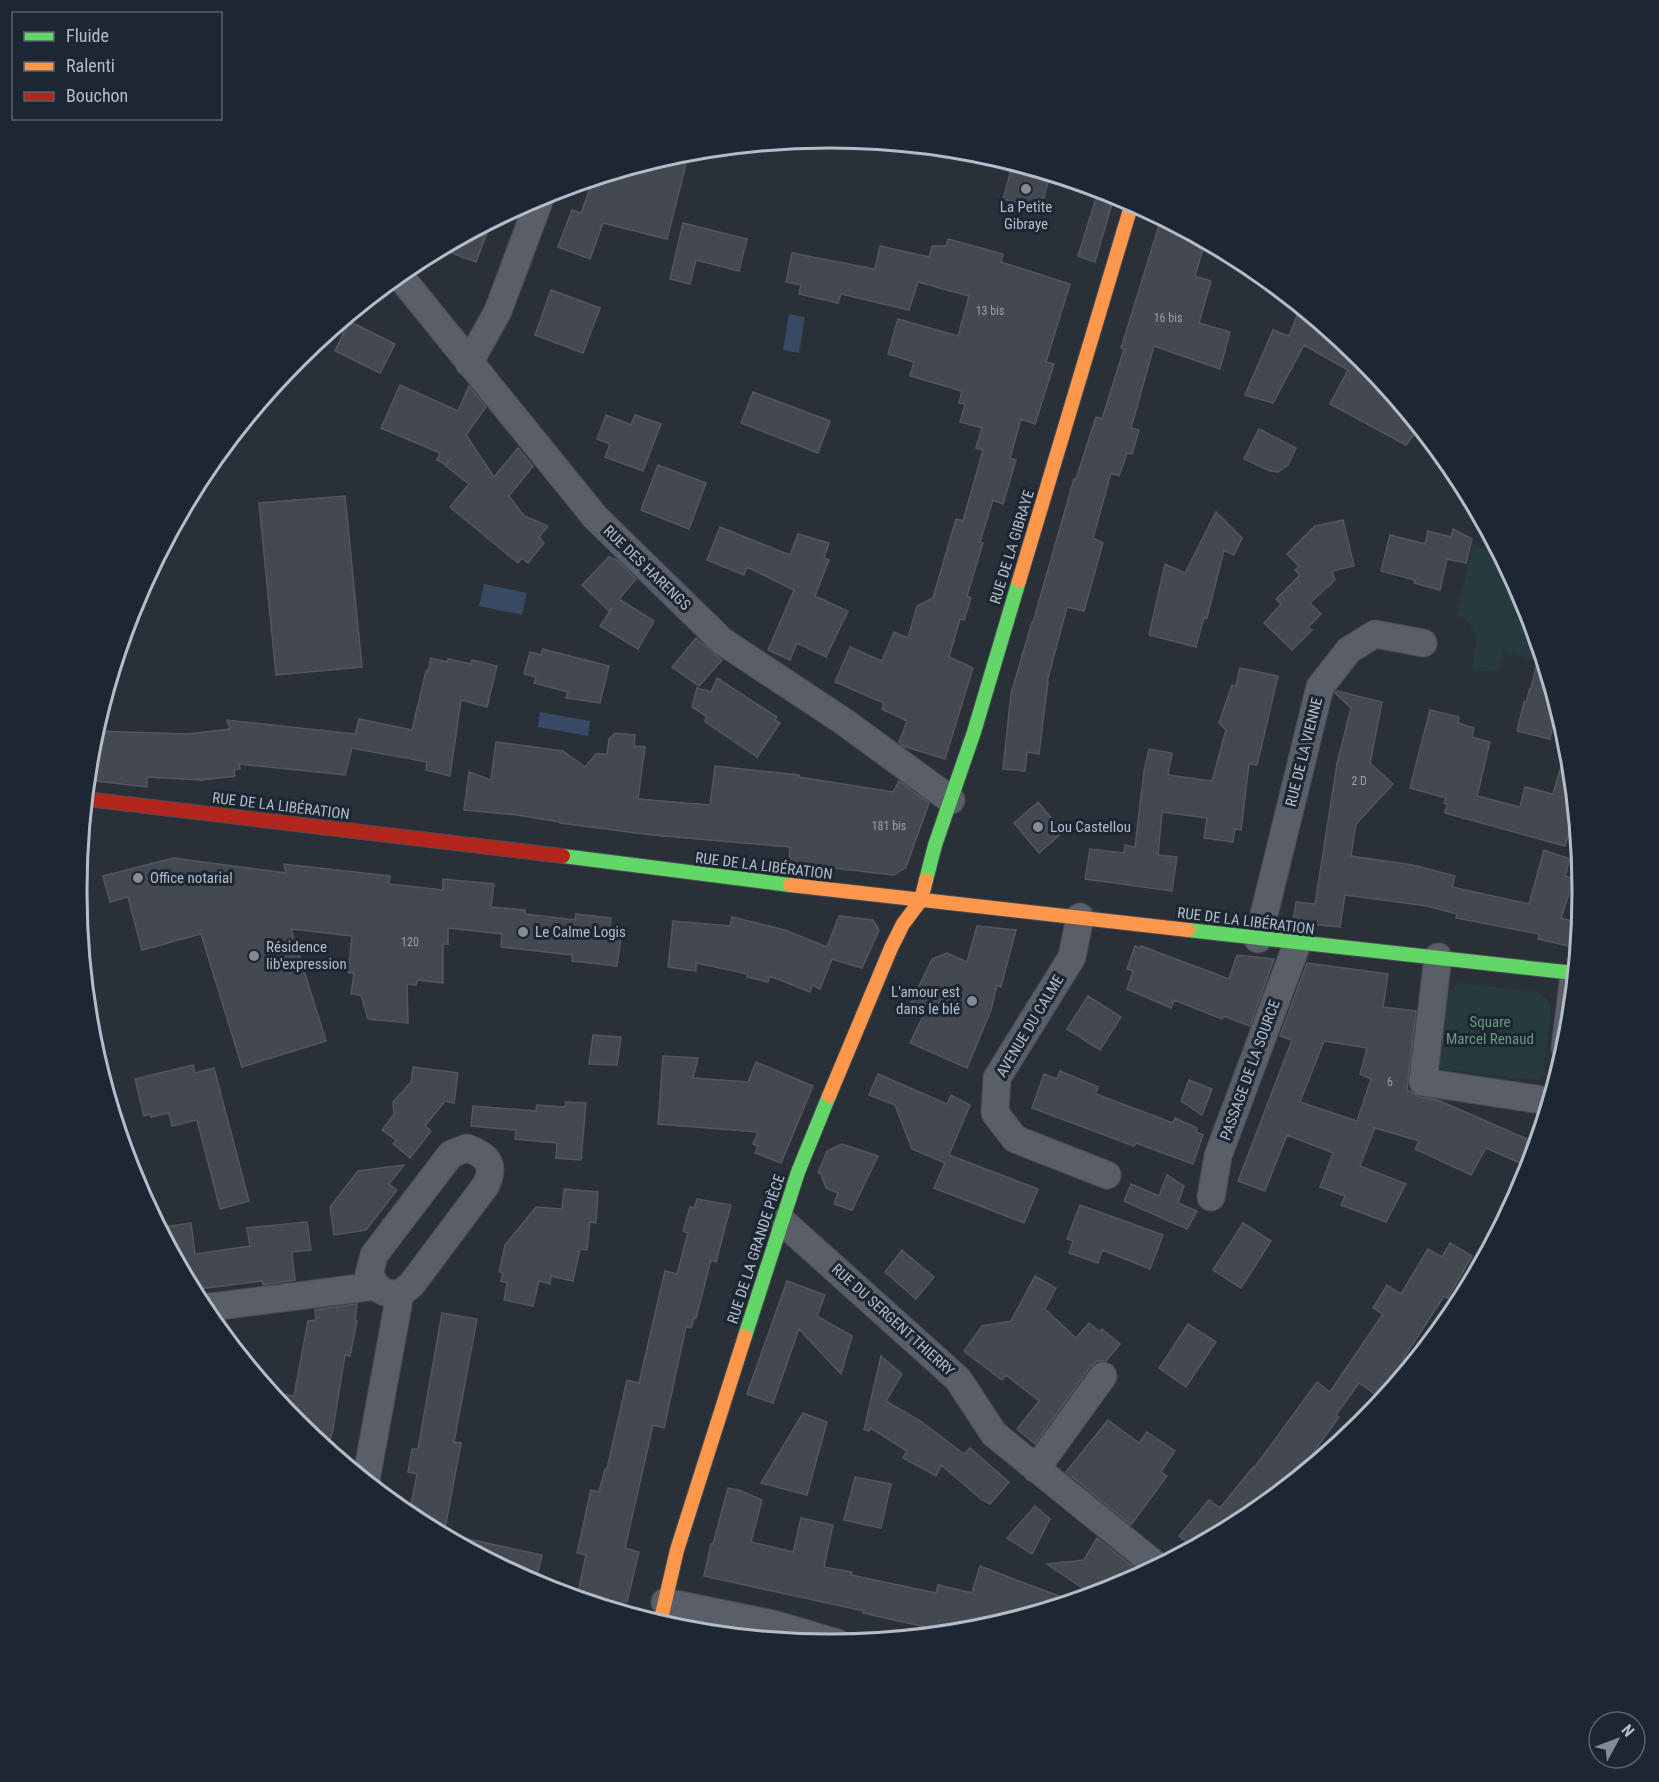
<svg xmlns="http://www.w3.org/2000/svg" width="1659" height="1782" viewBox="0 0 1659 1782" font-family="'Roboto Condensed',sans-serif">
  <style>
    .green { fill: #273a3e }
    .water { fill: #384963 }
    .building { fill: #444950; stroke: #52575f; stroke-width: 1.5; fill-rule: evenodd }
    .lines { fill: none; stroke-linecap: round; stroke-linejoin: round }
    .street-casing { stroke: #484c53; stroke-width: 29 }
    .fast-casing { stroke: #484c53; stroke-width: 16 }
    .slow-casing { stroke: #484c53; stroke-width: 16 }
    .jam-casing { stroke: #484c53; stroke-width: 16 }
    .street { stroke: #5a5e66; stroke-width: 27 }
    .fast { stroke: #63d668; stroke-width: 14 }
    .slow { stroke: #ff974d; stroke-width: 14 }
    .jam { stroke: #b3261e; stroke-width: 14 }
    .poi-dot { fill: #848b96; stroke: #1d2633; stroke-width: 2 }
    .labels { text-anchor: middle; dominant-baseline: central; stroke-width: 6; stroke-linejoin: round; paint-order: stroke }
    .number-label { font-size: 12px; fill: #989fab }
    .poi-label { font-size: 15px; fill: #b4bcc9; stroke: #1d2633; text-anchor: start }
    .street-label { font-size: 15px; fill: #b4bcc9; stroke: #1d2633 }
    .park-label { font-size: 15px; fill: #6b9a76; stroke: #1d2633 }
    .rim { fill: none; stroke: #b4bcc9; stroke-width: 3 }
  </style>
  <rect width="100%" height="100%" fill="#2a3038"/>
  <!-- green -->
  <path class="green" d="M1473 544 1493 553 1496 548 1525 603 1543 662 1503 652 1498 672 1472 670 1477 636 1464 617H1456Z
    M1459 983 1537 992 1548 1000 1551 1007 1543 1075 1540 1080 1445 1070 1438 1064 1447 994Z"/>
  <!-- water -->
  <path class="water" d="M789 314 805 317 799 353 783 350Z
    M484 584 527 593 522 615 479 606Z
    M540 712 590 721 588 736 538 727Z"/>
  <!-- building -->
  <path class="building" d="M661 159 686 164 667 239 603 223 590 259 558 247 572 210 581 213 593 180Z
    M1013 163 1050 175 1041 208 1003 199Z
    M1098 192 1114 197 1095 262 1078 256Z
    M1161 219 1205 242 1195 276 1211 281 1199 323 1230 332 1220 369 1154 346 1131 428 1139 430 1132 454 1127 453 1119 476 1111 473 1093 538 1103 543 1084 611 1067 607 1047 682H1048L1039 754 1027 752 1025 771 1003 769 1011 694 1032 622H1033L1074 479H1076L1096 417 1102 419 1124 349 1121 348Z
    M491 222 476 262 441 249 469 234Z
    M683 223 747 239 739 271 696 260 690 284 670 279Z
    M948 239 1003 254 1001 262 1070 284 1046 362 1054 364 1035 424 1021 419 1010 458 1016 460 1003 504 993 500 980 542 983 543 967 596 971 598 964 620 960 619 949 657 973 668 945 759 903 746 899 742 907 721 882 709 884 703 835 682 850 647 882 661 894 632 908 638 917 606 933 598 956 519 963 521 983 450 976 448 982 428 960 422 965 404 959 403 962 391 910 376 914 362 888 354 898 319 958 336 969 296 918 282 909 310 841 294 838 303 799 294 801 285 786 282 792 253 875 269 880 246 929 257 932 246H946Z
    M551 290 600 308 583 353 535 335Z
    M1300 308 1362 359 1419 428 1406 445 1330 404 1348 370 1304 345 1273 403 1245 395 1273 330 1289 336Z
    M349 321 395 344 380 373 335 351Z
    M400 385 458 411 469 386 486 407 466 435 494 477 518 448 533 466 509 496 524 516 548 526 539 537 544 543 528 563 522 558 518 563 450 507 469 484 446 466 451 458 446 465 437 460 440 453 381 428Z
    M753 392 830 421 818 453 741 423Z
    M606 415 631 425 635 415 661 424 643 471 605 457 610 444 597 439Z
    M1259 429 1296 448 1288 465 1278 472 1270 471 1244 459Z
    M658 465 706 483 689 529 641 510Z
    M345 496 362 667 276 675 259 503Z
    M1216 512 1242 538 1234 555 1224 550 1207 618 1204 617 1196 647 1149 635 1165 564 1185 573Z
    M1343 520 1354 566 1332 571 1335 580 1310 603 1321 614 1308 627 1312 630 1292 650 1264 623 1281 604 1276 599 1300 575 1295 570 1299 566 1287 554 1315 526Z
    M720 527 790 555 798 534 829 543 824 558 829 560 815 596 848 611 826 657 797 643 790 660 768 650 794 590 747 567 744 575 707 560Z
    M1453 529 1472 539 1466 563 1447 559 1440 590 1414 583 1415 580 1381 571 1390 535 1425 544 1428 531 1451 537Z
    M609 557 617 560 636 579 619 599 654 621 638 649 600 626 613 607 609 611 582 585Z
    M696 638 722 660 699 686 672 667Z
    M543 649 609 666 600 703 566 698 568 692 534 683 536 677 524 674 530 652 541 655Z
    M1540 651 1557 708 1550 739 1517 731 1524 702H1526L1530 688H1531Z
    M431 658 447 662 448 659 471 664 472 660 497 666 487 707 461 700 450 776 426 770 427 762 352 748 345 775 239 764 240 769 234 770 235 776 202 780 147 777V787L96 781V773L88 772 91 744 95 731 188 734 230 729 227 720 355 734 359 719 412 730 426 671H428Z
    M1240 668 1278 676 1257 765 1249 764 1241 830 1235 829 1233 842 1204 838 1207 818 1162 812 1158 855 1177 857 1172 891 1085 879 1090 849 1124 853 1125 845 1135 847 1144 771 1149 749 1172 753 1168 775 1212 781 1226 730 1219 723 1232 685 1236 686Z
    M717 678 777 717 775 720 780 723 757 757 705 722 706 716 692 707 697 688 711 692Z
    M1337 691 1382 702 1370 763 1393 784 1356 824 1351 856 1413 865 1455 876 1452 887 1529 904 1544 850 1570 859 1565 876 1574 879 1561 918 1579 923 1577 948 1538 939 1539 934 1456 918 1457 914 1427 906 1345 895 1340 927 1293 922 1296 902 1315 904 1337 764 1351 708 1335 693Z
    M1430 710 1459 717 1458 723 1474 728 1472 737 1490 742 1477 796 1520 807 1525 787 1553 794 1567 747H1568L1575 812 1565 846 1445 813 1447 804 1444 803 1446 798 1410 788Z
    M615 733 635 735 634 746 645 747 638 799 710 805 715 766 799 775V777L893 792 899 781 929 803 906 867 894 875 789 863 790 847 652 835 560 823V822L517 815 464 810 469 772 491 780 496 742 563 751 585 767 596 754H607L609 739Z
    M1038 802 1063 832 1039 853 1014 823Z
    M173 858 286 873 284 864 390 876 389 884 443 890V879L494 884 491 907 525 910V914L575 920 576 914 611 918 610 929 622 930 617 966 572 961V955L501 947 502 934 448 928V944H443V983L417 980 416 985 407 984 408 1023 368 1019 361 995 351 994 354 973H348L352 936 291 929 326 1041 242 1067 201 934 142 950 128 897 110 902 103 876Z
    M839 916 873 920 879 930 862 968 832 959 820 989 812 985 810 992 770 976 768 982 747 977 748 974 696 963V971L668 967 673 921 730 926 732 917 785 930 827 947Z
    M977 926 1016 930 1001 987 997 985 991 1010 967 1068 910 1043 926 1010 911 1003 932 959 947 953 967 962Z
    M1135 946 1140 948 1141 946 1229 979 1237 955 1274 959 1250 1026 1223 1016 1222 1019 1174 1000 1171 1008 1127 989 1133 971 1127 969Z
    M1307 963 1388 974 1383 1007 1416 1011 1407 1090 1420 1097 1438 1100 1536 1143 1529 1167 1486 1148 1471 1175 1415 1149 1419 1141 1372 1127 1375 1128 1360 1166 1406 1184 1386 1222 1341 1205 1345 1196 1320 1187 1333 1153 1287 1135 1265 1191 1238 1181 1292 1040 1280 1036ZM1324 1041 1367 1048 1360 1074 1371 1079 1357 1121 1300 1102Z
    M1088 996 1121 1017 1100 1050 1067 1029Z
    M593 1035 621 1037 617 1065 589 1064Z
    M663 1056 698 1058 693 1078 748 1082 756 1062 813 1086 781 1163 755 1153 758 1146 753 1144 758 1132 658 1124Z
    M193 1065 195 1073 214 1068 249 1201 220 1209 197 1120 172 1126 169 1113 151 1117 150 1114 144 1116 135 1079Z
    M413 1067 458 1073 454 1103 445 1101 425 1126 431 1131 410 1158 393 1144 396 1140 382 1130 394 1114 393 1102 411 1082Z
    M1060 1071 1098 1087 1096 1094 1173 1123 1175 1118 1197 1128 1196 1132 1203 1135 1193 1164 1136 1143 1134 1146 1032 1108 1044 1074 1057 1079Z
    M878 1074 947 1104 951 1095 970 1105 949 1155 1038 1189 1024 1223 934 1188 945 1163 912 1149 895 1105 869 1095Z
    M1189 1080 1212 1089 1202 1115 1181 1101Z
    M566 1102 586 1103 581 1160 556 1158 557 1143 515 1139 516 1130 471 1126 473 1106 536 1111 537 1105 565 1107Z
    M842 1144 878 1156 852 1210 834 1204 838 1193 826 1188 821 1174 818 1173 827 1151Z
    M404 1165 389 1184 397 1190 366 1230 334 1235 330 1207 358 1171Z
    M1167 1175 1184 1186 1178 1203 1197 1211 1187 1229 1124 1201 1131 1184 1159 1196Z
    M564 1189 598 1192 596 1223 590 1222 587 1250 580 1249 573 1281 551 1276 550 1284 539 1281 533 1306 504 1300 507 1283 501 1281 503 1273 499 1272 505 1245 536 1207 562 1209Z
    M697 1199 731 1205 716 1262 711 1260 696 1318H694L691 1328 686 1327 664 1428 653 1425 625 1548 639 1552 627 1602 623 1601 621 1611 577 1597 586 1555 577 1553 591 1490 599 1492 605 1469H607L627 1380 639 1383 665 1271 677 1274 688 1233 683 1231 690 1207 694 1208Z
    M1080 1205 1163 1235 1150 1269 1102 1250 1098 1263 1069 1253 1073 1241 1067 1239Z
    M307 1222 311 1250 292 1252 295 1280 263 1285 262 1281 199 1289V1293L195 1295 166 1240 164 1227 191 1223 195 1254 250 1246 247 1228Z
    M1243 1223 1271 1241 1241 1288 1213 1270Z
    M1450 1243 1472 1256 1471 1258 1448 1298 1444 1296 1403 1359 1410 1364 1382 1399 1359 1383 1336 1415 1339 1417 1296 1477 1248 1517 1186 1550 1190 1545 1179 1536 1209 1500 1220 1508 1253 1467 1254 1468 1317 1382 1330 1392 1383 1314 1373 1308 1387 1285 1401 1294 1428 1249 1442 1257Z
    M902 1250 934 1277 916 1299 885 1272Z
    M1035 1276 1056 1288 1045 1309 1076 1338 1089 1323 1100 1332 1102 1329 1120 1344 1106 1361H1097L1090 1367 1035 1444 1017 1429 1039 1401 1006 1375 1002 1380 964 1351 982 1326 1011 1321Z
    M787 1281 825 1295 817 1316 852 1336 841 1374 799 1329 773 1403 747 1394Z
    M357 1304 355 1320 357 1321 350 1356 345 1355 333 1429 330 1441H318L297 1423 271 1392 294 1396 308 1321 316 1320 315 1310Z
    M442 1313 477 1319 454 1442 461 1443 444 1534 409 1515 417 1474 408 1472 412 1449H418Z
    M1188 1324 1216 1342 1186 1387 1159 1368Z
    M881 1356 902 1374 886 1401 922 1422 964 1454 970 1448 1009 1482 990 1504 981 1499 941 1465 936 1476 903 1458 907 1451 871 1428 869 1431 864 1430Z
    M803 1413 827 1422 807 1495 761 1483Z
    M1108 1420 1139 1443 1147 1432 1175 1451 1161 1472 1167 1476 1131 1525 1066 1472Z
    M855 1477 891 1484 881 1528 844 1520Z
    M728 1488 739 1490 762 1500 751 1542 793 1552 801 1518 833 1525 824 1567 852 1572 851 1575 936 1593 938 1585 972 1593 980 1566 1072 1601 976 1630 948 1632 863 1613 864 1611 704 1576 711 1544H713Z
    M1035 1506 1050 1519 1032 1554 1007 1538Z
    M463 1538 542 1555 535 1583 461 1544Z
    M1097 1538 1142 1574 1117 1587 1095 1594 1085 1587 1084 1589 1047 1564 1084 1560Z"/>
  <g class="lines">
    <defs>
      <path id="street" d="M399 275 595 517 722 641 843 721 951 800
        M469 363 498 311 541 196
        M1080 917 1072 957 997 1078 995 1113 1015 1139 1107 1175
        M1258 939 1320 687 1349 650 1375 634 1423 643
        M1438 957 1423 1082 1549 1101
        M1565 1048 1573 984
        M1211 1197 1218 1156 1297 944
        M783 1222 958 1379 994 1434 1157 1566
        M203 1308 376 1286
        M1036 1469 1103 1376
        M366 1480 400 1294 412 1284 486 1185C496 1163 486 1155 467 1148L451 1154 374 1255 369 1274C378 1290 381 1294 400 1294
        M665 1602 773 1624 837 1643"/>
      <path id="fast" d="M563 856 790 885
        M926 880 935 845 974 732 1019 581
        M1188 930 1574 973
        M745 1336 798 1172 829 1096"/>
      <path id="slow" d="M1019 581 1132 203
        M790 885 1188 930
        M829 1096 891 948 903 924 921 900 926 880
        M660 1623 677 1550 745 1336"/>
      <path id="jam" d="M86 799 563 856"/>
    </defs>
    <!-- street casing -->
    <use href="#street" class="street-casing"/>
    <!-- fast casing -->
    <use href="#fast" class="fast-casing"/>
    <!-- slow casing -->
    <use href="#slow" class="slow-casing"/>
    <!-- jam casing -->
    <use href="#jam" class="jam-casing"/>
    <!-- street -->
    <use href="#street" class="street"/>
    <!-- fast -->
    <use href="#fast" class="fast"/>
    <!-- slow -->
    <use href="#slow" class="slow"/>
    <!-- jam -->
    <use href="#jam" class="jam"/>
  </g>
  <!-- markers -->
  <g class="poi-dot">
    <circle cx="1026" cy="189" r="6"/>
    <circle cx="1038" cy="827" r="6"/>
    <circle cx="138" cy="878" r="6"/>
    <circle cx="523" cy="932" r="6"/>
    <circle cx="254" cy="956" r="6"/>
    <circle cx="972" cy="1001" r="6"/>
  </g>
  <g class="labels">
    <!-- number labels -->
    <g class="number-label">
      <text x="990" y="311">13 bis</text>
      <text x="1168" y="318">16 bis</text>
      <text x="1359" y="781">2 D</text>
      <text x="889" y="826">181 bis</text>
      <text x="410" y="942">120</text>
      <text x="1390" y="1082">6</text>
    </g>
    <!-- poi labels -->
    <g class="poi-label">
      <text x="1026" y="207" text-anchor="middle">La Petite<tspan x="1026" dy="17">Gibraye</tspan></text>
      <text x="1050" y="827">Lou Castellou</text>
      <text x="150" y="878">Office notarial</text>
      <text x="535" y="932">Le Calme Logis</text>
      <text x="266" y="947">Résidence<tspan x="266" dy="17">lib'expression</tspan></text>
      <text x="960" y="992" text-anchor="end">L'amour est<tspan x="960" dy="17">dans le blé</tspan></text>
    </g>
    <!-- street labels -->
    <g class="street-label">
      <text transform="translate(1012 547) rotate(-73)">RUE DE LA GIBRAYE</text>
      <text transform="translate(647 568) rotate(44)">RUE DES HARENGS</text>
      <text transform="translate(1304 752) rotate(-76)">RUE DE LA VIENNE</text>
      <text transform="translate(281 806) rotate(7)">RUE DE LA LIBÉRATION</text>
      <text transform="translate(764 866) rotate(7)">RUE DE LA LIBÉRATION</text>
      <text transform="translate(1246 921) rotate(7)">RUE DE LA LIBÉRATION</text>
      <text transform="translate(1030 1026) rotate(-59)">AVENUE DU CALME</text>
      <text transform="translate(1250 1070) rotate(-70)">PASSAGE DE LA SOURCE</text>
      <text transform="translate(756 1249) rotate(-72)">RUE DE LA GRANDE PIÈCE</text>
      <text transform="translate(893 1320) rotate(42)">RUE DU SERGENT THIERRY</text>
    </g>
    <!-- park labels -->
    <g class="park-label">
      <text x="1490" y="1022">Square<tspan x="1490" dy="17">Marcel Renaud</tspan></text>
    </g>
  </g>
  <!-- crop -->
  <path d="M0 0H1659V1782H0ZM829 148H830A742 742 0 0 1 1572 890V892A742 742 0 0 1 830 1634H829A742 742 0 0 1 87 892V890A742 742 0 0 1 829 148Z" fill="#1d2633" fill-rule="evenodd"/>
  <path class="rim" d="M829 148H830A742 742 0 0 1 1572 890V892A742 742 0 0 1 830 1634H829A742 742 0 0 1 87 892V890A742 742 0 0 1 829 148Z"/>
  <!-- legend -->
  <rect x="12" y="12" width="210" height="108" fill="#1d2633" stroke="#59626f" stroke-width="1.5"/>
  <rect x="24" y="32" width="30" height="9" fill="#63d668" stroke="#59626f" stroke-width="1.5"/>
  <text x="66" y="42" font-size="18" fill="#b4bcc9">Fluide</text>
  <rect x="24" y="62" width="30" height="9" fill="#ff974d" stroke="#59626f" stroke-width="1.5"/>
  <text x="66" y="72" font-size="18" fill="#b4bcc9">Ralenti</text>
  <rect x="24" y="92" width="30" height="9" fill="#b3261e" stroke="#59626f" stroke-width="1.5"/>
  <text x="66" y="102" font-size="18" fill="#b4bcc9">Bouchon</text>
  <!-- north arrow -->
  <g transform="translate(1617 1740) rotate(49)"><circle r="28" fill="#1d2633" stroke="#59626f" stroke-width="1.5"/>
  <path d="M0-4.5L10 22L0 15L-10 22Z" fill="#848b96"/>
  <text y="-9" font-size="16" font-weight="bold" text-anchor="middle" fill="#b4bcc9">N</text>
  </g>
</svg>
